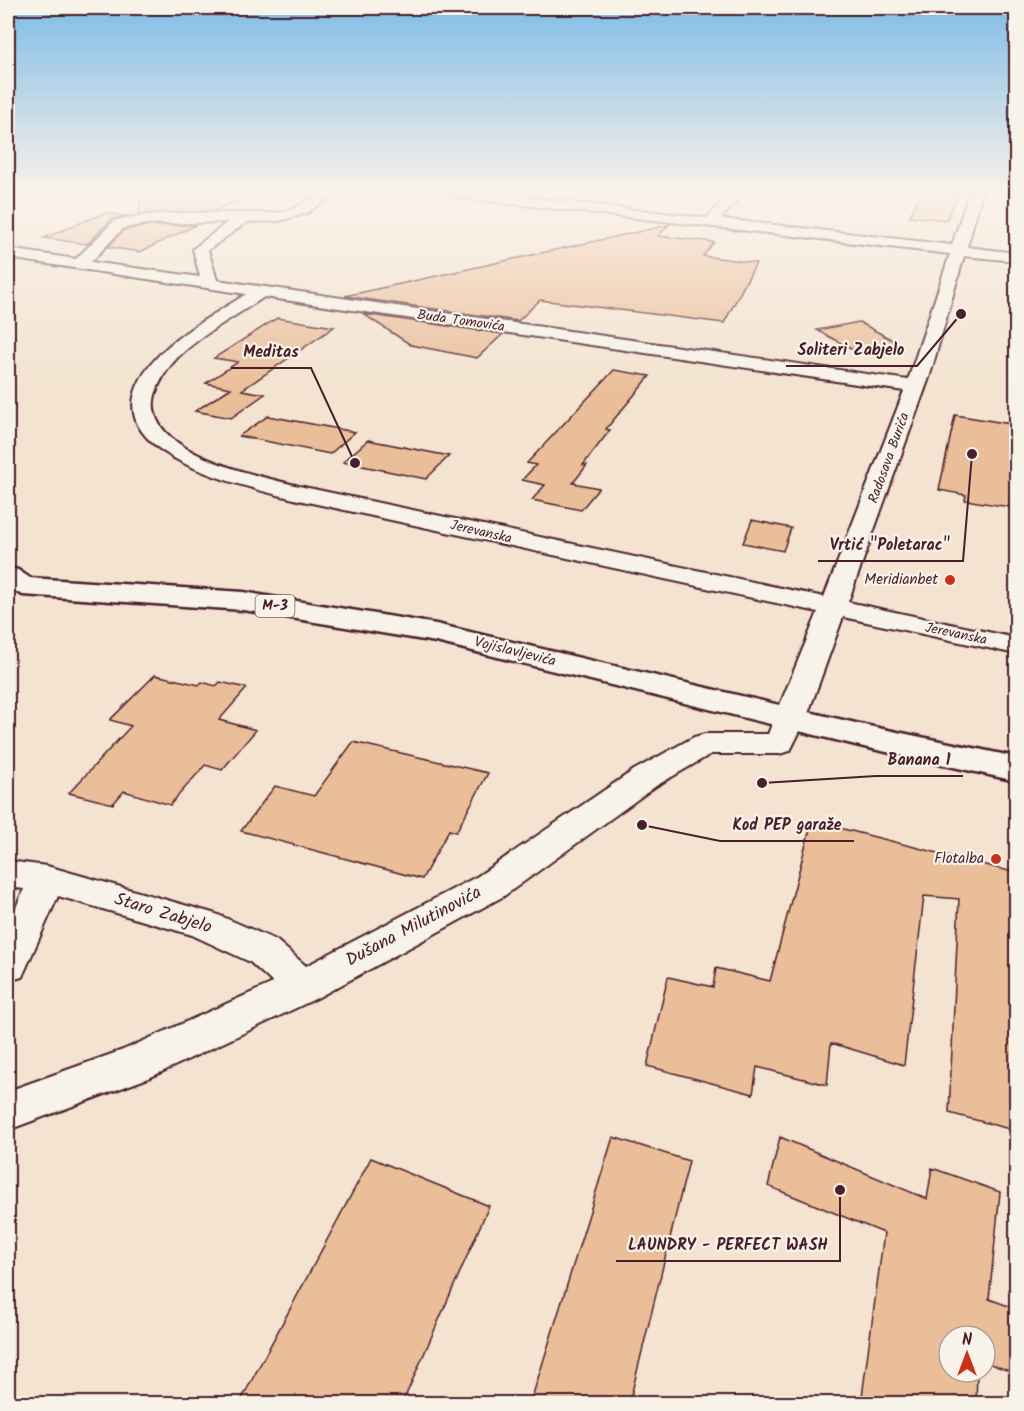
<svg xmlns="http://www.w3.org/2000/svg" width="1024" height="1411" viewBox="0 0 1024 1411" font-family="Kalam,sans-serif">
  <style>
    .building { fill: #eabe99; stroke: #4a1f2b; stroke-width: 1.5 }
    .lines { fill: none; stroke-linecap: round; stroke-linejoin: round }
    .minor-casing { stroke: #4a1f2b; stroke-width: 4 }
    .major-casing { stroke: #4a1f2b; stroke-width: 5 }
    .minor { fill: #f7f3e8; fill-rule: evenodd }
    .major { fill: #f7f3e8; fill-rule: evenodd }
    .poi-dot { fill: #c8321e; stroke: #f7f3e8; stroke-width: 2 }
    .labels { text-anchor: middle; dominant-baseline: central; stroke-width: 4.5; stroke-linejoin: round; paint-order: stroke }
    .far-street-label { font-size: 14px; fill: #4a1f2b; stroke: #f7f3e8 }
    .shield { fill: #f7f3e8; stroke: #7e5f64; stroke-width: 1.5 }
    .shield-label { font-size: 14px; font-weight: bold; fill: #4a1f2b }
    .poi-label { font-size: 15px; fill: #4a1f2b; stroke: #f7f3e8; text-anchor: end }
    .street-label { font-size: 15px; fill: #4a1f2b; stroke: #f7f3e8 }
    .near-street-label { font-size: 18px; fill: #4a1f2b; stroke: #f7f3e8 }
    .leader { fill: none; stroke: #4a1f2b; stroke-width: 2 }
    .callout-dot { fill: #4a1f2b; stroke: #f7f3e8; stroke-width: 2 }
    .callout-label { font-size: 16px; text-anchor: middle; font-weight: bold; fill: #4a1f2b; stroke: #f7f3e8; stroke-width: 4.5; stroke-linejoin: round; paint-order: stroke }
  </style>
  <rect width="100%" height="100%" fill="#f3e3d0"/>
  <filter id="ink" filterUnits="userSpaceOnUse"><feTurbulence type="fractalNoise" baseFrequency=".0167" numOctaves="2"/><feDisplacementMap in="SourceGraphic" scale="12" xChannelSelector="R" yChannelSelector="G"/><feConvolveMatrix kernelMatrix="1 2 1 2 8 2 1 2 1" color-interpolation-filters="sRGB"/></filter>
  <g filter="url(#ink)">
    <!-- building -->
    <path class="building" d="M141 193H251L215 211 139 214Z
      M920 193H937L958 195 946 220 910 216Z
      M105 213 127 216 112 219 87 244 44 238Z
      M196 225 140 252 108 247 124 230 147 226Z
      M669 225 658 236 714 242 703 256 756 263 724 323 540 300 518 321 345 296Z
      M363 314 503 334 477 358 411 345Z
      M277 318 334 327 242 390 265 394 231 418 195 411 231 388 206 383 238 362 214 358Z
      M859 322 898 343 855 351 817 330Z
      M614 370 650 376 606 429 610 430 583 465H587L573 483 599 488 581 510 532 500 545 485 522 480 536 465 527 463Z
      M955 415 1017 425V464H1014L1009 507 965 500 966 495 939 490Z
      M268 416 355 432 330 454 239 436Z
      M368 440 449 456 426 479 343 462Z
      M752 520 791 528 783 551 743 543Z
      M155 675 199 685 202 682 216 686 220 682 247 688 219 720 256 730 222 770 205 765 170 805 124 791 113 804 69 793 131 726 110 720Z
      M353 742 488 773 456 832 449 830 422 879 241 831 275 786 314 796Z
      M812 821 1017 873V1131L949 1113 959 899 924 896 904 1065 831 1043 827 1085 757 1067 753 1094 647 1066 668 977 713 987 716 968 770 981Z
      M613 1137 689 1161 629 1404H530Z
      M780 1137 927 1199 932 1168 1000 1192 989 1299 1017 1309V1374L985 1362V1336H949V1372H977L976 1404H861L884 1233 768 1186Z
      M371 1158 489 1206 402 1404H239Z"/>
    <g class="lines">
      <defs>
        <path id="minor" d="M320 193H336L307 213 279 221 247 222 208 250 217 280 908 380 950 254 454 197 448 193H492L707 218 730 193H744L721 219 952 245 969 193H982L967 247 1016 253V261L964 256 930 375 848 602 1016 638V654L843 617 806 719 790 751 779 754H711L656 786 504 896 317 998 151 1077 8 1130V1091L123 1050 273 983 250 962 192 935 58 896 22 977 8 981V926L24 889 8 887V861L47 866 216 914 276 940 306 966 478 876 634 770 694 737 705 734H768L818 612 298 500C231 483 66 447 163 351 187 328 219 312 246 294L8 258V249L76 259 114 221C161 209 229 214 278 213L297 207ZM228 222 193 249 200 277 91 262 123 228 147 224ZM264 297 904 391 824 597 299 486C260 476 140 453 155 395 160 380 167 368 178 357 203 333 236 316 264 297Z"/>
        <path id="major" d="M8 568 18 570 30 578 243 592 436 624 864 725 1016 757V781L864 747 436 642 243 610 23 595 8 588Z"/>
      </defs>
      <!-- minor casing -->
      <use href="#minor" class="minor-casing"/>
      <!-- major casing -->
      <use href="#major" class="major-casing"/>
      <!-- minor -->
      <use href="#minor" class="minor"/>
      <!-- major -->
      <use href="#major" class="major"/>
    </g>
  </g>
  <!-- sky -->
  <linearGradient id="sky" x2="0" y2="1"><stop stop-color="#7fbce6"/><stop offset="0.49" stop-color="#faf2ea"/><stop offset="1" stop-color="#faf2ea" stop-opacity="0"/></linearGradient>
  <rect width="1024" height="391" fill="url(#sky)"/>
  <!-- markers -->
  <g class="poi-dot">
    <circle cx="950" cy="580" r="6"/>
    <circle cx="996" cy="859" r="6"/>
  </g>
  <g class="labels">
    <!-- far-street labels -->
    <g class="far-street-label">
      <text transform="translate(461 321) rotate(8)">Buda Tomovića</text>
      <text transform="translate(889 458) rotate(-70)">Radosava Burića</text>
      <text transform="translate(481 532) rotate(13)">Jerevanska</text>
      <text transform="translate(956 634) rotate(12)">Jerevanska</text>
    </g>
    <!-- shield labels -->
    <rect class="shield" x="255.5" y="595" width="39" height="22" rx="4.5"/>
    <g class="shield-label">
      <text x="275" y="606">M-3</text>
    </g>
    <!-- poi labels -->
    <g class="poi-label">
      <text x="938" y="580">Meridianbet</text>
      <text x="984" y="859">Flotalba</text>
    </g>
    <!-- street labels -->
    <g class="street-label">
      <text transform="translate(515 652) rotate(14)">Vojislavljevića</text>
    </g>
    <!-- near-street labels -->
    <g class="near-street-label">
      <text transform="translate(163 914) rotate(17)">Staro Zabjelo</text>
      <text transform="translate(414 927) rotate(-28)">Dušana Milutinovića</text>
    </g>
  </g>
  <!-- callouts -->
  <path class="leader" d="M961 314L917 366H786M355 463L311 368H231M972 454L963 561H818M762 783L876 776H963M642 825L720 841H854M840 1190L840 1261H616"/>
  <g class="callout-dot">
    <circle cx="961" cy="314" r="6"/>
    <circle cx="355" cy="463" r="6"/>
    <circle cx="972" cy="454" r="6"/>
    <circle cx="762" cy="783" r="6"/>
    <circle cx="642" cy="825" r="6"/>
    <circle cx="840" cy="1190" r="6"/>
  </g>
  <g class="callout-label">
    <text x="851" y="355">Soliteri Zabjelo</text>
    <text x="271" y="357">Meditas</text>
    <text x="890" y="550">Vrtić "Poletarac"</text>
    <text x="919" y="765">Banana 1</text>
    <text x="787" y="830">Kod PEP garaže</text>
    <text x="728" y="1250">LAUNDRY - PERFECT WASH</text>
  </g>
  <!-- margin -->
  <rect width="1024" height="1411" fill="none" stroke="#f7f3e8" stroke-width="30"/>
  <rect x="15" y="15" width="994" height="1381" fill="none" stroke="#4a1f2b" stroke-width="2" filter="url(#ink)"/>
  <!-- north arrow -->
  <g transform="translate(967 1354)"><circle r="28" fill="#f7f3e8" stroke="#b29e9c" stroke-width="1.5"/>
  <path d="M0-4.5L10 22L0 15L-10 22Z" fill="#c8321e"/>
  <text y="-9" font-size="16" font-weight="bold" text-anchor="middle" fill="#4a1f2b">N</text>
  </g>
</svg>
